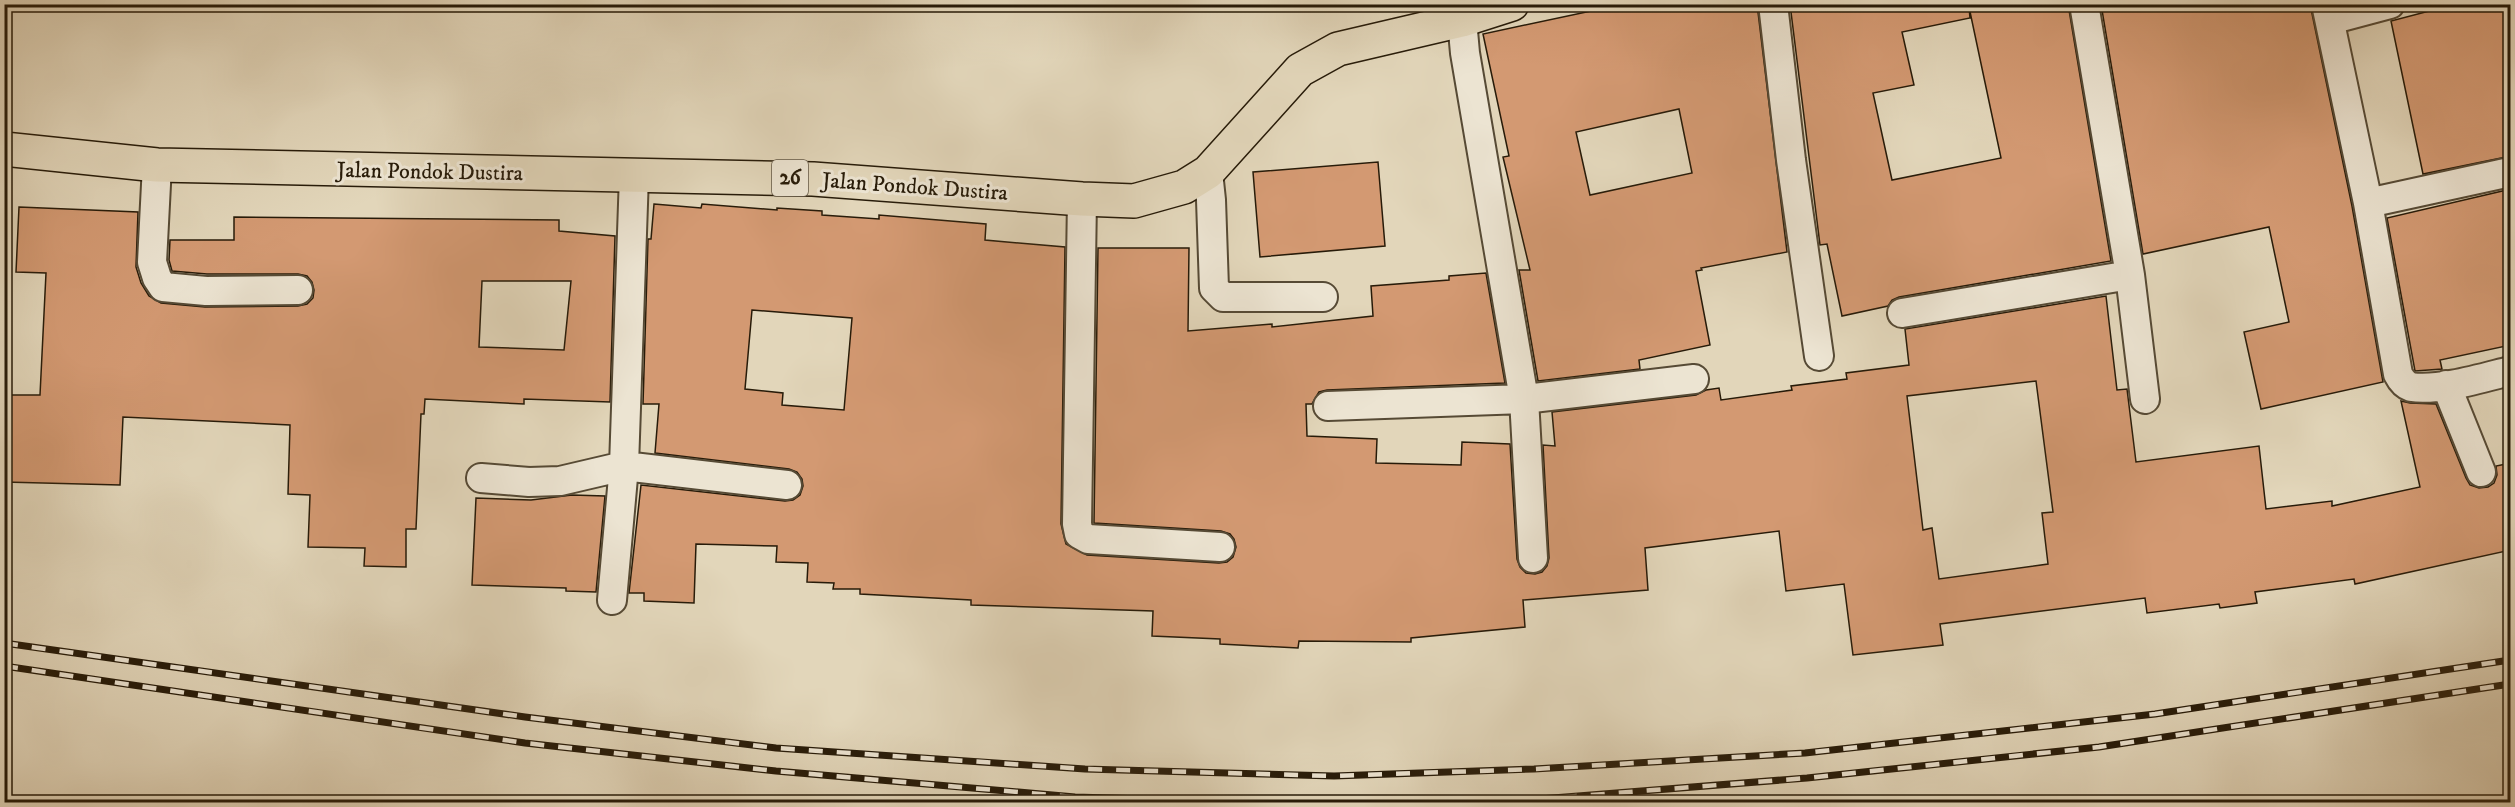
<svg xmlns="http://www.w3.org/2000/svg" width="2515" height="807" viewBox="0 0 2515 807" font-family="'IM FELL DW Pica',serif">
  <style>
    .building { fill: #d39972; stroke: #271b09; stroke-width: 1.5; fill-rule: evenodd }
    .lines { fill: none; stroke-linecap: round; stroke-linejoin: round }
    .minor-casing { stroke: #564a35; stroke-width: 32 }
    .primary-casing { stroke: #271b09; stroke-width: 36 }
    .minor { stroke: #ece4d2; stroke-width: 28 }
    .primary { stroke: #e2d6ba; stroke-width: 33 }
    .rail-casing { stroke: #271b09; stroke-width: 7 }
    .rail { stroke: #ece4d2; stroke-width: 4.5; stroke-dasharray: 14; stroke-linecap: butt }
    .labels { text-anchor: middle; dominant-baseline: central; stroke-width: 6; stroke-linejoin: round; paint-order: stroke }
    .shield { fill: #ece4d2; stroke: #625745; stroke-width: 1.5 }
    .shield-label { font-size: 21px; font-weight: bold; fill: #271b09 }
    .street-label { font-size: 22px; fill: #271b09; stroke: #ece4d2 }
  </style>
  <rect width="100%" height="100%" fill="#e2d6ba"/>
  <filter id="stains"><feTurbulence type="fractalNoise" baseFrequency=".00333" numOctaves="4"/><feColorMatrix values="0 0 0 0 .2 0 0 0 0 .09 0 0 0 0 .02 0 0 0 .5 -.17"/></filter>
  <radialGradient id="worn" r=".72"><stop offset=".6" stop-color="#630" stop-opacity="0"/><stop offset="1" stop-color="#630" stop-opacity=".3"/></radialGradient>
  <!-- building -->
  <path class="building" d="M1624 4H1757L1787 252 1701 268 1702 270 1696 271 1710 345 1639 360 1640 369 1538 381 1519 270H1530L1503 157 1509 156 1483 34ZM1679 109 1692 173 1590 195 1576 132Z
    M1790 4H2068L2111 261 1899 297 1892 300 1888 306 1842 316 1827 244 1820 245ZM1969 7 2001 158 1892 180 1873 93 1914 85 1902 32 1970 18Z
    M2101 4H2310L2352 206 2383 382 2261 409 2244 332 2289 322 2269 227 2143 254Z
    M2456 4H2511V156L2423 174 2391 21Z
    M1378 162 1385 246 1260 257 1253 172Z
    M2511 189V345L2440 360 2442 369 2415 371 2387 218Z
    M654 204 701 208 702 204 777 210V208L822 211V215L879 219V215L986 224 985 240 1065 247 1061 524 1066 544 1087 555 1219 563 1227 562 1233 557 1236 547 1234 539 1230 534 1221 531 1094 523 1098 248H1189L1188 331 1272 324V327L1373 316 1371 286 1449 280V276L1486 273 1505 383 1327 390 1319 392 1312 404H1306L1307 436 1377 439 1376 463 1461 465 1462 442 1510 444 1517 559 1520 567 1526 573 1535 574 1542 572 1547 566 1549 558 1543 445 1555 446 1552 412 1696 395 1706 390 1719 388 1721 400 1792 390 1791 386 1847 379 1846 373 1909 365 1905 329 2106 296 2117 390 2127 389 2136 462 2259 446 2266 509 2332 501V506L2420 487 2401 401 2410 403 2436 404 2466 478 2470 485 2479 488 2488 487 2494 483 2497 475 2496 466 2511 463V550L2355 584 2354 579 2255 592 2257 603 2220 608 2219 604 2147 613 2145 598 1940 624 1943 645 1853 655 1844 584 1786 591 1779 531 1645 548 1648 590 1523 600 1525 627 1411 638V642L1299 641 1298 648 1220 644V639L1152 636 1153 611 971 605V600L860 594V589H833L834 583 807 582 808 563 776 562 777 546 696 544 694 603 644 601V593H629L641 485 785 501 793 500 800 495 803 486 802 479 797 472 789 469 655 453 659 404H643L648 239H651ZM752 310 852 318 844 410 782 405 783 393 745 389ZM2036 381 2053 512 2042 513 2048 564 1939 579 1932 528 1923 530 1907 396Z
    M19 207 138 212 136 267 141 283 149 296 161 303 205 307 298 306 307 304 313 298 314 290 312 282 307 276 298 274H207L172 271 169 260 170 240H234V217L559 220V231L615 236 610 402 524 399V404L425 399 424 414H421L416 529H406V567L364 566 365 548 308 547 310 495 288 494 290 425 123 417 120 485 4 482V395H40L46 273 16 272ZM482 281H571L564 350 479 347Z
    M572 495 605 496 596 592 566 591V588L472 585 476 498 531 500Z"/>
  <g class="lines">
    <defs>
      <path id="minor" d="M1773 4 1791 160 1819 356
        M2084 4 2130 275 2145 399
        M2326 4 2368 203 2398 374C2401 380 2405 385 2411 387 2440 391 2482 378 2510 371
        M1462 20 1465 53 1524 399 1533 558
        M2330 20 2390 4
        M157 165 152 262 157 278 163 287 206 291 298 290
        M1208 172 1211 200 1214 288 1223 297H1323
        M1082 199 1077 524 1079 534 1088 539 1220 547
        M2368 203 2510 172
        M1902 313 2130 275
        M2446 385 2481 472
        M1328 406 1524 399 1694 379
        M481 478 529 482 560 481 624 466 787 485
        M612 600 624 466 634 175"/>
      <path id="primary" d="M4 149 157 165 813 179 1082 199 1134 201 1184 187 1208 172 1300 70 1338 49 1462 20 1512 4"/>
    </defs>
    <!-- minor casing -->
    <use href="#minor" class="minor-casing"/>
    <!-- primary casing -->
    <use href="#primary" class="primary-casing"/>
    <!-- minor -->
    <use href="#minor" class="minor"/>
    <!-- primary -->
    <use href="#primary" class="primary"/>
    <defs>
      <path id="rail" d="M4 643 525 717 776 748 1085 769 1334 776 1534 769 1805 753 2155 714 2510 660
        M4 666 525 743 776 771 1075 797 1250 802
        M1423 802 1540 799 1807 778 2099 747 2510 684"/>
    </defs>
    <!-- rail casing -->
    <use href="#rail" class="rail-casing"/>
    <!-- rail -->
    <use href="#rail" class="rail"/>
  </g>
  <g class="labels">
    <!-- shield labels -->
    <rect class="shield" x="772" y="160" width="36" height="36" rx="4.5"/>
    <g class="shield-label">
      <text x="790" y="178">26</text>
    </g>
    <!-- street labels -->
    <g class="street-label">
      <text transform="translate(430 172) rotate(1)">Jalan Pondok Dustira</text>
      <text transform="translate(915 187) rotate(4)">Jalan Pondok Dustira</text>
    </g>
  </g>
  <!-- margin -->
  <rect width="2515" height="807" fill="none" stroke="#e2d6ba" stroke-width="24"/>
  <rect x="6" y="6" width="2503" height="795" fill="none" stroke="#271b09" stroke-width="3"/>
  <rect x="12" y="12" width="2491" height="783" fill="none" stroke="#271b09" stroke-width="1.5"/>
  <rect width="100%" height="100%" filter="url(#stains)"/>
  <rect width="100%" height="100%" fill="url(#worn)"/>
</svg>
